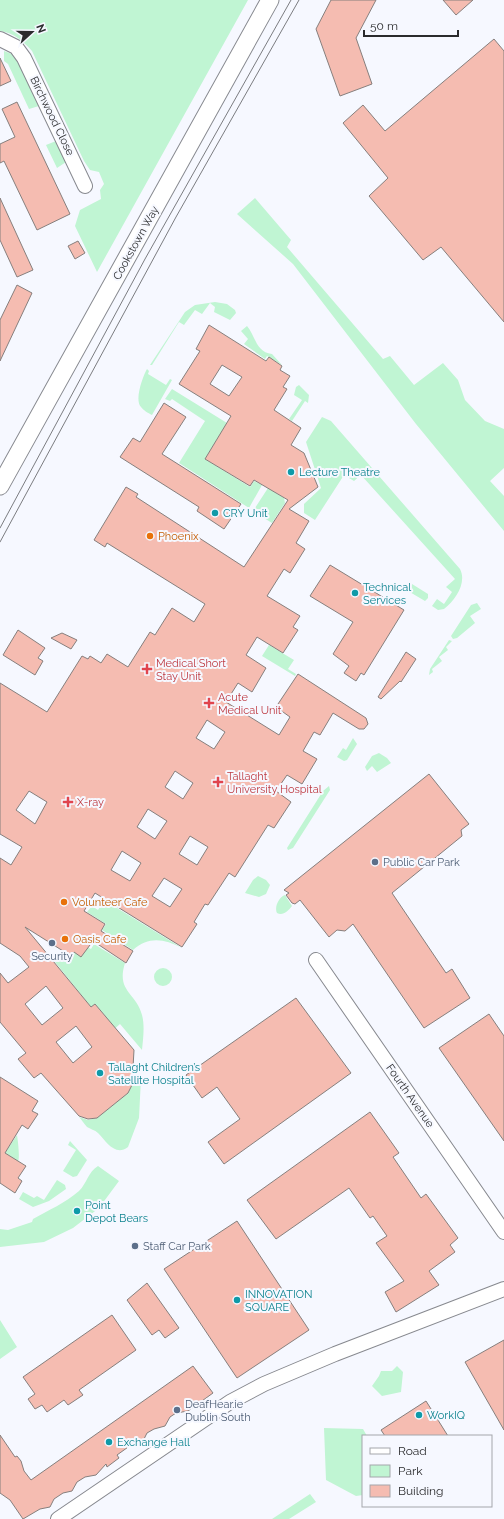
<svg xmlns="http://www.w3.org/2000/svg" width="504" height="1519" viewBox="0 0 504 1519" font-family="Raleway,sans-serif">
  <style>
    .green { fill: #c0f5d3 }
    .building { fill: #f5bcb1; stroke: #867f7d; fill-rule: evenodd }
    .lines { fill: none; stroke-linecap: round; stroke-linejoin: round }
    .minor-casing { stroke: #87898f; stroke-width: 16 }
    .tertiary-casing { stroke: #87898f; stroke-width: 19 }
    .minor { stroke: #fff; stroke-width: 14 }
    .tertiary { stroke: #fff; stroke-width: 17 }
    .tram { stroke: #7b7c80; stroke-width: 1 }
    .culture-dot { fill: #0f9aa8; stroke: #f6f8ff; stroke-width: 1.5 }
    .food-dot { fill: #e8710a; stroke: #f6f8ff; stroke-width: 1.5 }
    .health-dot { fill: #e0444e; stroke: #f6f8ff; stroke-width: 1.5 }
    .service-dot { fill: #5c6f8a; stroke: #f6f8ff; stroke-width: 1.5 }
    .labels { text-anchor: middle; dominant-baseline: central; stroke-width: 4; stroke-linejoin: round; paint-order: stroke }
    .street-label { font-size: 11px; fill: #2a2b2d; stroke: #f6f8ff }
    .culture-label { font-size: 11px; fill: #0d838f; stroke: #f6f8ff; text-anchor: start }
    .food-label { font-size: 11px; fill: #c56008; stroke: #f6f8ff; text-anchor: start }
    .health-label { font-size: 11px; fill: #be3a42; stroke: #f6f8ff; text-anchor: start }
    .service-label { font-size: 11px; fill: #4e5e75; stroke: #f6f8ff; text-anchor: start }
  </style>
  <rect width="100%" height="100%" fill="#f6f8ff"/>
  <!-- green -->
  <path class="green" d="M0 0H248L97 272 75 226 80 210 101 199 100 190 104 184 99 172 90 170 84 161 32 51C23 41 14 33 0 31Z
    M4 51 12 54 17 60 39 106 29 109 8 64 4 61Z
    M56 141 66 162 57 168 46 145Z
    M255 198 291 240 287 247 383 359 390 356 414 385 443 363 458 380 465 400 485 421 504 429V468L490 481 504 496V531L416 424 293 264 237 214Z
    M215 302 227 304 235 310 236 313 230 320 214 312 215 307 210 303 202 314 195 310 184 325 179 322 152 365H150L185 312 195 305Z
    M247 326C255 335 256 353 272 354L282 365 267 356 265 359 244 344 248 339 241 331Z
    M147 369 149 371 148 374 166 385 170 379 172 380 152 415C148 413 143 410 141 407 134 400 143 376 147 369Z
    M299 385 309 395 308 403 305 401 292 421 289 419 302 400 294 395 296 387Z
    M172 389 227 423 205 459 250 487 254 481 262 485 249 508 179 463 205 421 172 399 170 401 165 399Z
    M322 417 331 421 460 569C467 582 456 600 444 609L438 610 432 606 437 599 444 604 452 592 446 587 455 579 361 475 354 481 344 475 315 520 304 513V504L321 488 306 442Z
    M268 488 284 498 285 503 272 523 253 511Z
    M412 584 428 594V598L425 601 408 591Z
    M477 603 481 609 470 616 475 623 457 638 453 639 451 636 471 605Z
    M449 640 452 641 446 647 448 650 439 657 442 661 432 669 433 672 429 675 430 669Z
    M269 645 294 660 288 669 296 674 295 676 262 656Z
    M353 738 357 744 347 760 344 761 337 757 343 748 346 750Z
    M379 753 387 758 391 763 377 772 372 766 367 771 365 767 372 756Z
    M329 786 330 790 293 848 288 850 287 848 323 791Z
    M258 876 266 880 270 885 266 894 259 897 245 893 253 880Z
    M285 895 292 906C288 911 283 916 277 913 274 907 279 897 285 895Z
    M104 900 182 948C164 939 149 936 133 950L102 930 106 924 87 912 92 906 98 910Z
    M71 937 91 949 94 944 125 963C116 992 136 992 142 1015 145 1026 143 1039 142 1050L120 1024 111 1032 107 1018 95 1004 91 1007 55 962Z
    M154 977a9 9 0 1 1 18 0a9 9 0 1 1-18 0Z
    M133 1077 141 1078 139 1118 128 1147C115 1157 106 1141 98 1133 95 1130 90 1129 87 1127 84 1124 82 1120 79 1117L88 1120 97 1118 128 1093 132 1085Z
    M17 1135C18 1141 20 1157 18 1162L5 1153Z
    M70 1141 87 1160 77 1176 73 1177 63 1171 76 1150 68 1145Z
    M98 1166 119 1181 99 1208 73 1228 44 1242 0 1247V1229L8 1230 32 1222 33 1219C49 1210 65 1203 79 1191 87 1183 88 1172 98 1166Z
    M57 1180 65 1185 66 1189 49 1201 33 1207 19 1199 23 1192 34 1198 37 1196 44 1200Z
    M0 1320 17 1347 0 1359Z
    M397 1366 403 1372 401 1392 382 1396 372 1386 379 1376 381 1371H392Z
    M324 1428 363 1429 367 1436H363V1495L356 1496 326 1480Z
    M310 1494 316 1502 289 1519H272Z"/>
  <!-- building -->
  <path class="building" d="M331 0H376L356 38 372 84 340 96 316 29Z
    M443 0H473L456 15Z
    M494 39 504 51V322L441 247 423 260 369 196 388 178 343 123 363 105 385 131Z
    M0 58 11 81 0 86Z
    M17 102 70 214 37 230 4 161 0 163V144L15 137 2 109Z
    M0 198 33 270 17 277 0 240Z
    M78 241 85 253 75 259 68 246Z
    M17 285 32 293 0 361V320Z
    M209 325 266 361 269 357 282 366 280 370 290 376 283 387 287 389 274 410 301 428 291 445 304 453 318 487 289 509 309 521 296 543 305 549 290 573 284 569 267 596 300 616 293 627 298 630 283 653 257 637 246 655 266 668 252 692 238 683 226 702 279 735 290 717 276 707 298 674 366 718 368 724 364 729H359L333 713 320 735 314 732 303 751 317 759 302 784 287 775 276 791 291 802 274 828 268 825 235 877 229 873 208 905 205 904 194 922 197 924 182 947 95 893 84 911 105 924 101 931 133 951 126 963 93 941 81 957 74 952 71 956 25 927 91 1007 95 1004 134 1050 132 1085 128 1093 97 1118 88 1119 79 1116 41 1073 34 1078 18 1059 26 1053 0 1022V973L8 983 29 967 20 956 0 943V858L11 865 22 847 0 834V683L47 712 82 656 88 659 90 656 101 663 107 654 128 667 150 632 155 635 172 608 194 622 205 604 107 543 105 547 94 540 126 487 138 494 136 497 244 567 288 500 254 480 250 486 205 459 231 416 179 384 200 351 196 349ZM222 365 242 377 229 396 210 384ZM207 720 225 732 214 749 196 738ZM175 771 193 783 183 799 165 787ZM29 791 47 802 35 824 16 810ZM148 809 167 821 155 839 137 827ZM190 836 208 847 197 865 179 854ZM122 851 141 863 130 881 111 870ZM164 878 182 889 170 907 152 896ZM46 986 63 1008 42 1025 25 1004ZM76 1026 92 1047 73 1063 56 1042Z
    M164 403 186 417 162 454 241 504 224 529 197 511 199 507 120 457 133 438 140 442Z
    M330 565 404 610 364 675 361 673 356 681 344 673 349 666 333 654 353 622 310 596Z
    M18 630 45 648 38 658 43 661 35 675 3 655Z
    M62 633 77 640 71 649 51 638Z
    M406 652 416 659 401 682 400 681 381 699 378 697Z
    M429 774 469 824 461 830 462 836 392 893 446 973 452 969 470 998 424 1028 353 924 345 931 337 930 329 937 300 900 295 904 292 903 286 895 289 893 284 890Z
    M296 998 351 1073 224 1164 208 1142 240 1119 217 1087 202 1098 186 1075Z
    M489 1014 504 1036V1141L439 1048Z
    M0 1077 38 1101 32 1111 38 1114 28 1129 22 1125 5 1153 26 1166 18 1178 22 1181 15 1193 0 1183Z
    M370 1112 399 1153 393 1157 421 1198 426 1194 458 1238 450 1245 455 1252 429 1271 439 1285 396 1312 385 1292 404 1281 376 1243 387 1236 373 1216 370 1218 349 1188 276 1239 247 1200Z
    M237 1221 309 1330 237 1378 164 1269Z
    M147 1283 179 1328 165 1338 159 1330 152 1335 127 1300Z
    M112 1315 136 1350 79 1390 83 1395 68 1405 64 1400 47 1412 42 1405 35 1409 28 1399 35 1394 23 1377Z
    M504 1340V1430L465 1362Z
    M193 1366 213 1393 188 1411 176 1413 170 1417 165 1426 154 1429 147 1433 142 1443 131 1445 117 1455 119 1458 107 1467 106 1464 96 1475 85 1477 77 1482 72 1491 63 1493 54 1499 50 1507 40 1509 23 1519 10 1500 0 1493V1435L15 1457 17 1456 21 1461 24 1471 31 1480Z
    M426 1401 448 1436H385L381 1430Z"/>
  <g class="lines">
    <defs>
      <path id="minor" d="M0 39 16 47 24 58 85 186
        M316 960 504 1232
        M58 1519 230 1402 264 1384 335 1354 504 1289"/>
      <path id="tertiary" d="M0 486 270 0"/>
    </defs>
    <!-- minor casing -->
    <use href="#minor" class="minor-casing"/>
    <!-- tertiary casing -->
    <use href="#tertiary" class="tertiary-casing"/>
    <!-- minor -->
    <use href="#minor" class="minor"/>
    <!-- tertiary -->
    <use href="#tertiary" class="tertiary"/>
    <!-- tram -->
    <path class="tram" d="M0 528 145 259 291 0
      M0 542 176 217 299 0"/>
  </g>
  <!-- markers -->
  <g class="culture-dot">
    <circle cx="291" cy="472" r="4"/>
    <circle cx="215" cy="513" r="4"/>
    <circle cx="355" cy="593" r="4"/>
    <circle cx="100" cy="1073" r="4"/>
    <circle cx="77" cy="1211" r="4"/>
    <circle cx="237" cy="1300" r="4"/>
    <circle cx="419" cy="1415" r="4"/>
    <circle cx="109" cy="1442" r="4"/>
  </g>
  <g class="food-dot">
    <circle cx="150" cy="536" r="4"/>
    <circle cx="64" cy="902" r="4"/>
    <circle cx="65" cy="939" r="4"/>
  </g>
  <g class="health-dot">
    <path d="M145 663h4v4h4v4h-4v4h-4v-4h-4v-4h4z"/>
    <path d="M207 697h4v4h4v4h-4v4h-4v-4h-4v-4h4z"/>
    <path d="M216 776h4v4h4v4h-4v4h-4v-4h-4v-4h4z"/>
    <path d="M66 796h4v4h4v4h-4v4h-4v-4h-4v-4h4z"/>
  </g>
  <g class="service-dot">
    <circle cx="375" cy="862" r="4"/>
    <circle cx="52" cy="943" r="4"/>
    <circle cx="135" cy="1246" r="4"/>
    <circle cx="177" cy="1410" r="4"/>
  </g>
  <g class="labels">
    <!-- street labels -->
    <g class="street-label">
      <text transform="translate(52 116) rotate(64)">Birchwood Close</text>
      <text transform="translate(136 243) rotate(-61)">Cookstown Way</text>
      <text transform="translate(410 1096) rotate(55)">Fourth Avenue</text>
    </g>
    <!-- culture labels -->
    <g class="culture-label">
      <text x="299" y="472">Lecture Theatre</text>
      <text x="223" y="513">CRY Unit</text>
      <text x="363" y="587">Technical<tspan x="363" dy="13">Services</tspan></text>
      <text x="108" y="1067">Tallaght Children’s<tspan x="108" dy="13">Satellite Hospital</tspan></text>
      <text x="85" y="1205">Point<tspan x="85" dy="13">Depot Bears</tspan></text>
      <text x="245" y="1294">INNOVATION<tspan x="245" dy="13">SQUARE</tspan></text>
      <text x="427" y="1415">WorkIQ</text>
      <text x="117" y="1442">Exchange Hall</text>
    </g>
    <!-- food labels -->
    <g class="food-label">
      <text x="158" y="536">Phoenix</text>
      <text x="72" y="902">Volunteer Cafe</text>
      <text x="73" y="939">Oasis Cafe</text>
    </g>
    <!-- health labels -->
    <g class="health-label">
      <text x="156" y="663">Medical Short<tspan x="156" dy="13">Stay Unit</tspan></text>
      <text x="218" y="697">Acute<tspan x="218" dy="13">Medical Unit</tspan></text>
      <text x="227" y="776">Tallaght<tspan x="227" dy="13">University Hospital</tspan></text>
      <text x="77" y="802">X-ray</text>
    </g>
    <!-- service labels -->
    <g class="service-label">
      <text x="383" y="862">Public Car Park</text>
      <text x="52" y="956" text-anchor="middle">Security</text>
      <text x="143" y="1246">Staff Car Park</text>
      <text x="185" y="1404">DeafHear.ie<tspan x="185" dy="13">Dublin South</tspan></text>
    </g>
  </g>
  <!-- legend -->
  <rect x="362" y="1435" width="130" height="72" fill="#f6f8ff" stroke="#a4a6ab"/>
  <rect x="370" y="1448" width="20" height="6" fill="#ffffff" stroke="#a4a6ab"/>
  <text x="398" y="1455" font-size="12" fill="#2a2b2d">Road</text>
  <rect x="370" y="1465" width="20" height="12" fill="#c0f5d3" stroke="#a4a6ab"/>
  <text x="398" y="1475" font-size="12" fill="#2a2b2d">Park</text>
  <rect x="370" y="1485" width="20" height="12" fill="#f5bcb1" stroke="#a4a6ab"/>
  <text x="398" y="1495" font-size="12" fill="#2a2b2d">Building</text>
  <!-- north arrow -->
  <g transform="translate(32 32) rotate(69)" stroke="#f6f8ff" stroke-width="3" paint-order="stroke">
  <path d="M0-3L7 15L0 10L-7 15Z" fill="#2a2b2d"/>
  <text y="-6" font-size="11" font-weight="bold" text-anchor="middle" fill="#2a2b2d">N</text>
  </g>
  <!-- scale -->
  <path d="M364 30v6h94v-6" fill="none" stroke="#2a2b2d" stroke-width="2"/>
  <text x="370" y="30" font-size="12" fill="#2a2b2d" stroke="#f6f8ff" stroke-width="3" paint-order="stroke">50 m</text>
</svg>
